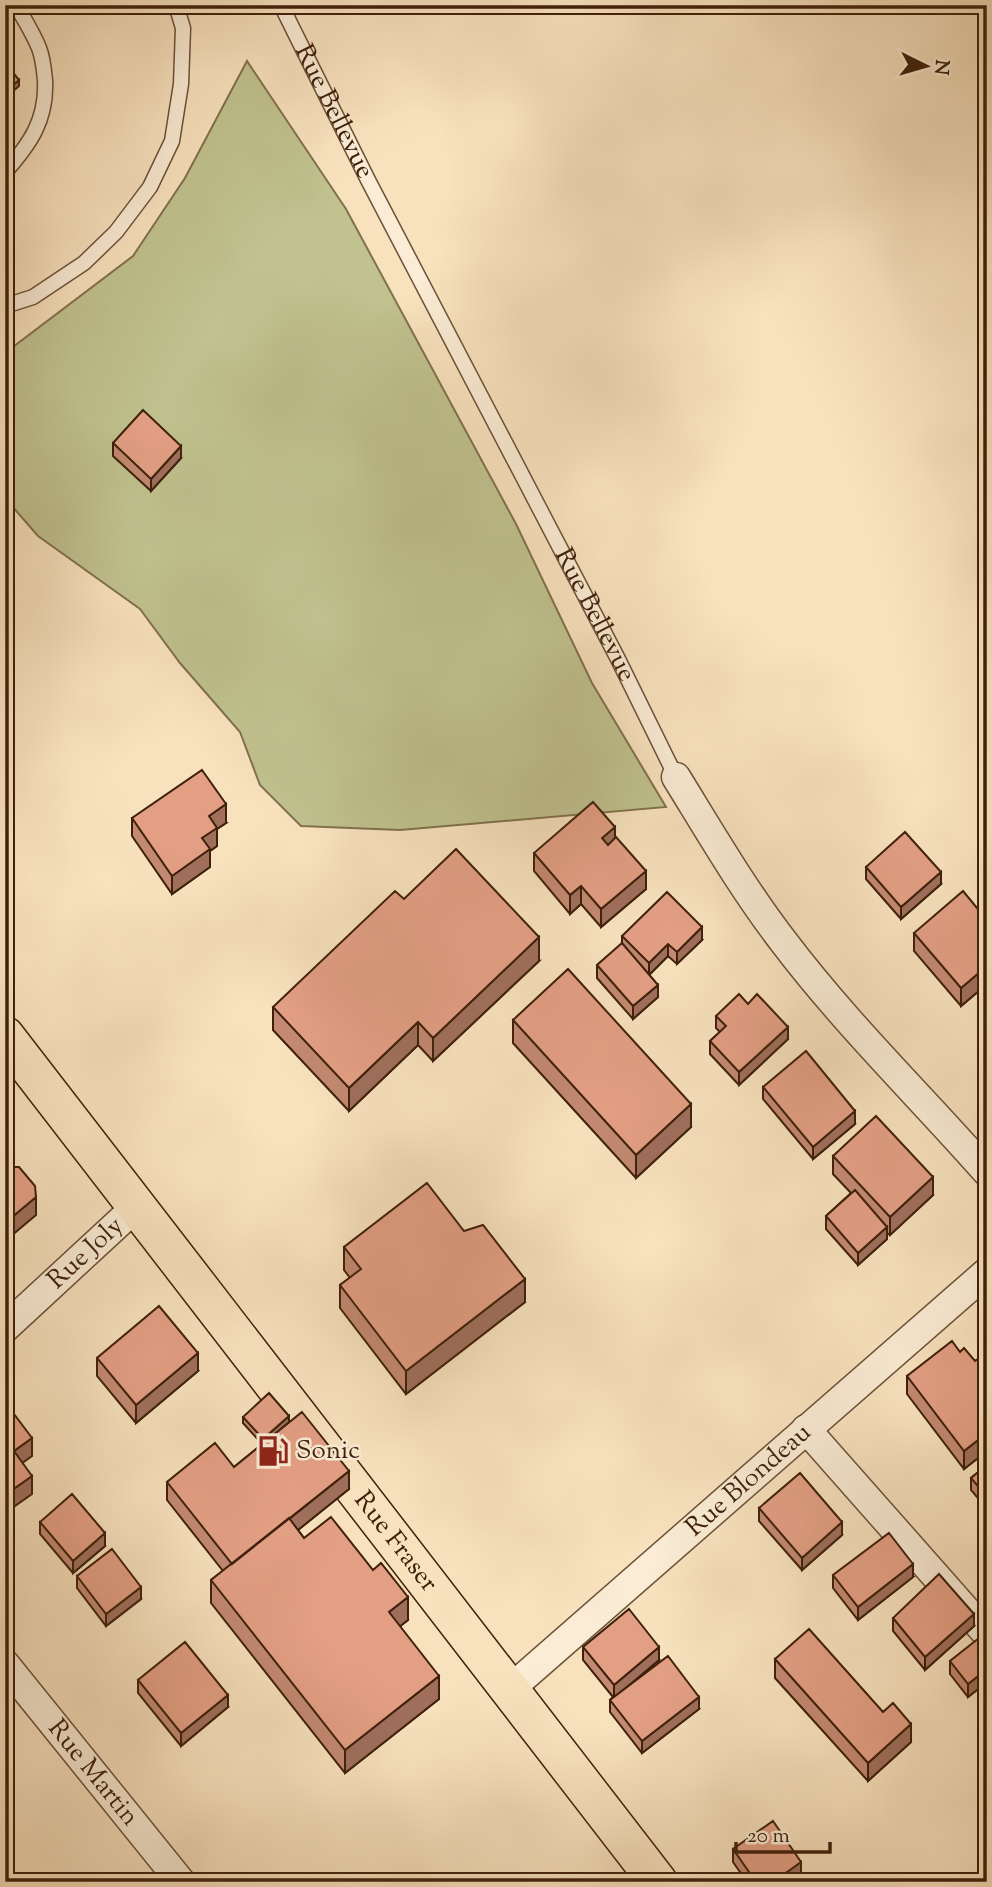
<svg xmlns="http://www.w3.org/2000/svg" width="992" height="1887" viewBox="0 0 992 1887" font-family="'Sorts Mill Goudy',serif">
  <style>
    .green { fill: #c0c28f; stroke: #80714d; stroke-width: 2 }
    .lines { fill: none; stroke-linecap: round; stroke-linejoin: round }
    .lane-casing { stroke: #6d5038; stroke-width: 17 }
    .street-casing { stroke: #6d5038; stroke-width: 31 }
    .primary-casing { stroke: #3f200b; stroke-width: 41 }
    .lane { stroke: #faecd5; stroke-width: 14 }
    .street { stroke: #faecd5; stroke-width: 28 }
    .primary { stroke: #f8e2be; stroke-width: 38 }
    .wall { fill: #c38972; stroke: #3f200b; stroke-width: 2 }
    .shaded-wall { fill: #9f6f5c; stroke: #3f200b; stroke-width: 2 }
    .building { fill: #e39f84; stroke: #3f200b; stroke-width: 2 }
    .labels { text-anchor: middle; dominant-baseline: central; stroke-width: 5; stroke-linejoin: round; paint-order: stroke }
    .street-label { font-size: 26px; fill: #3f200b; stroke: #faecd5 }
    .poi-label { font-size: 26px; fill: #3f200b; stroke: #faecd5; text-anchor: start }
  </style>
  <rect width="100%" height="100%" fill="#f8e2be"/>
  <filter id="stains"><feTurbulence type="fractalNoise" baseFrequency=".00286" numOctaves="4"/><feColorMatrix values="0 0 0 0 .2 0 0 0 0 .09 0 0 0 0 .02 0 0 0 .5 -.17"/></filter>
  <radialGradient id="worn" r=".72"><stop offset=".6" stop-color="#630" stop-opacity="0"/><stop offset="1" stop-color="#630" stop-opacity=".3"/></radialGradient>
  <!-- green -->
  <path class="green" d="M247 61 346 209 516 524 592 683 666 807 400 830 301 826 260 785 240 732 180 663 140 609 38 536 5 498V353L133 256 185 178Z"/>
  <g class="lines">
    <defs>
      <g id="lane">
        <path id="s1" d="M281 5 368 180 618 659 676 777"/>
        <path d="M5 172C30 144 47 120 45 80 44 70 43 58 39 48 33 33 24 19 16 5"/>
        <path d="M5 306 33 297 84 263 116 232 150 187 172 141 181 84 183 28 176 5"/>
      </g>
      <g id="street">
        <path d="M676 777C710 832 743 889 783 941 845 1023 919 1095 987 1172"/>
        <path id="s2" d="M5 1328 137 1206"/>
        <path d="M806 1429 987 1634"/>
        <path id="s3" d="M5 1664 181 1882"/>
        <path id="s4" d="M510 1689 987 1272"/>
      </g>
      <g id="primary">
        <path id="s5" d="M5 1036 658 1882"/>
      </g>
    </defs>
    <!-- lane casing -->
    <use href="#lane" class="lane-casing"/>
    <!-- street casing -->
    <use href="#street" class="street-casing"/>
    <!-- primary casing -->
    <use href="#primary" class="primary-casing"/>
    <!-- lane -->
    <use href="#lane" class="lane"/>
    <!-- street -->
    <use href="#street" class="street"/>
    <!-- primary -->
    <use href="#primary" class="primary"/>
  </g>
  <!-- wall -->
  <path class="wall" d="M113 443 181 458 151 491 113 456Z
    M132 818 226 823 217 829V846L210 851V867L172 894 132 836Z
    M615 838 646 889 601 927 581 904 570 914 534 871V853Z
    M866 867 941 884 901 919 866 879Z
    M987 920V984L961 1006 914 951V933Z
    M622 936 702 940 677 964 668 956 649 975 658 997 633 1019 597 978V965L622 944Z
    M539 961 433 1061 418 1045 349 1111 273 1030V1007Z
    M748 1004 788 1039 739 1085 710 1054V1041L720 1032 716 1028V1016Z
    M513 1020 691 1127 636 1178 513 1043Z
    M763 1087 855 1124 813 1159 763 1099Z
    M833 1156 933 1195 890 1235 887 1233V1239L858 1265 826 1229V1216L851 1193 833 1174Z
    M464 1231 525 1302 406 1394 340 1308V1285L350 1278 344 1270V1247Z
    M960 1352 975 1361 987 1356V1451L964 1469 907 1394V1376Z
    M97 1358 198 1371 136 1423 97 1376Z
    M243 1417 289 1422 349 1489 298 1530 304 1538 408 1620 400 1626 439 1699 345 1773 211 1603V1580L223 1571 167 1500V1482L234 1467 262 1444 243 1423Z
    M987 1465V1509L971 1490V1478Z
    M759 1508 842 1535 802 1570 759 1521Z
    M40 1522 105 1546 73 1573 40 1534Z
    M833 1575 913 1577 858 1620 833 1588Z
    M77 1576 141 1599 106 1626 77 1588Z
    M893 1618 974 1626 925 1670 893 1631Z
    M987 1637V1682L968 1697 950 1674V1661Z
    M583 1647 659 1660 626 1687 699 1709 642 1753 610 1712V1700L613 1697 583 1660Z
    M775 1659 883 1712 911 1742 868 1781 775 1678Z
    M138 1680 228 1707 181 1746 138 1693Z
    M733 1849 801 1874 790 1882H747L733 1862Z"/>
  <!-- shaded-wall -->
  <path class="shaded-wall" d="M19 80V86L5 98V92Z
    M181 446V458L151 491V479Z
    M226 804V823L217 829V846L210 851V867L172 894V876L202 838 209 816Z
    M615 827V846L602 857V838Z
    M646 871V889L601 927V909Z
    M941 872V884L901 919V907Z
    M581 886V904L570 914V895Z
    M702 927V940L677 964V952Z
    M539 937V961L433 1061V1038Z
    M668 944V956L649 975V963Z
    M987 966V984L961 1006V988Z
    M658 985V997L633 1019V1006Z
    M418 1022V1045L349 1111V1088Z
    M788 1027V1039L739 1085V1072Z
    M691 1104V1127L636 1178V1155Z
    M855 1111V1124L813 1159V1147Z
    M933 1177V1195L890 1235V1217Z
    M36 1197V1215L5 1241V1223Z
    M887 1227V1239L858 1265V1253Z
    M525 1279V1302L406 1394V1371Z
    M198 1353V1371L136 1423V1405Z
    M289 1416V1422L263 1445V1439Z
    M987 1433V1451L964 1469V1451Z
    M32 1438V1456L14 1469V1451Z
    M349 1471V1489L232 1583V1565Z
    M32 1476V1494L5 1513V1495Z
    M842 1522V1535L802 1570V1558Z
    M105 1533V1546L73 1573V1561Z
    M913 1564V1577L858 1620V1607Z
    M141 1587V1599L106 1626V1614Z
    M408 1597V1620L389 1635V1612Z
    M974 1614V1626L925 1670V1657Z
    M659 1647V1660L614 1698V1685Z
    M987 1669V1682L968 1697V1684Z
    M439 1676V1699L345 1773V1750Z
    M228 1695V1707L181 1746V1733Z
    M699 1697V1709L642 1753V1741Z
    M911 1724V1742L868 1781V1763Z
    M801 1862V1874L790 1882H773Z"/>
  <!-- building -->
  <path class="building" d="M10 69 19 80 5 92V73Z
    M143 410 181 446 151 479 113 443Z
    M202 770 226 804 209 816 217 828 202 838 210 849 172 876 132 818Z
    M593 802 615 827 602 838 608 845 616 837 646 871 601 909 581 886 570 895 534 853Z
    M905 832 941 872 901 907 866 867Z
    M456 849 539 937 433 1038 418 1022 349 1088 273 1007 395 891 404 899Z
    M963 891 987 920V966L961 988 914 933Z
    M667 892 702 927 677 952 668 944 649 963 622 936Z
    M622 943 658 985 633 1006 597 965Z
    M568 969 691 1104 636 1155 513 1020Z
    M739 994 748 1004 757 994 788 1027 739 1072 710 1041 726 1026 716 1016Z
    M806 1051 855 1111 813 1147 763 1087Z
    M876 1116 933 1177 890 1217 833 1156Z
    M5 1161 10 1167H19L35 1186 36 1197 5 1223Z
    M427 1183 464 1231 483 1225 525 1279 406 1371 340 1285 361 1269 344 1247Z
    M855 1190 887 1227 858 1253 826 1216Z
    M159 1306 198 1353 136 1405 97 1358Z
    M952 1341 960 1352 964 1348 975 1361 985 1354 987 1356V1433L964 1451 907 1376Z
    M269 1393 289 1416 263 1439 243 1417Z
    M5 1402 32 1438 14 1451 32 1476 5 1495Z
    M302 1412 349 1471 232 1564 167 1482 215 1443 234 1467Z
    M987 1465V1497L971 1478Z
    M800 1473 842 1522 802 1558 759 1508Z
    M72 1494 105 1533 73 1561 40 1522Z
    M331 1517 373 1570 381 1563 408 1597 389 1612 439 1676 345 1750 211 1580 289 1518 304 1538Z
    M889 1533 913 1564 858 1607 833 1575Z
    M112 1549 141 1587 106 1614 77 1576Z
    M939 1574 974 1614 925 1657 893 1618Z
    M629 1609 659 1647 614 1685 583 1647Z
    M809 1629 883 1712 893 1703 911 1724 868 1763 775 1659Z
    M984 1634 987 1637V1669L968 1684 950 1661Z
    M185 1642 228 1695 181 1733 138 1680Z
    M668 1656 699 1697 642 1741 610 1700Z
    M773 1821 801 1862 773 1882H756L733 1849Z"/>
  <!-- icons -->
  <defs>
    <symbol id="fuel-bare" viewBox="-9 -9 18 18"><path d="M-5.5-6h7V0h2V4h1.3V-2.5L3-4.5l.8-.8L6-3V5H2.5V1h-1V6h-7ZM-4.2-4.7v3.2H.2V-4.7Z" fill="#8f2418" stroke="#faecd5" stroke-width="2.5" paint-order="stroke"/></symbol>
  </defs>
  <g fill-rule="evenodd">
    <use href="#fuel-bare" x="251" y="1429" width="44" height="44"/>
  </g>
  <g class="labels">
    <!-- street labels -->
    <g class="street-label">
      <text stroke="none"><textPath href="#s1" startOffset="119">Rue Bellevue</textPath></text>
      <text stroke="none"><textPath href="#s1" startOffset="686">Rue Bellevue</textPath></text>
      <text stroke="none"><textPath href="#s2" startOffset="110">Rue Joly</textPath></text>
      <text stroke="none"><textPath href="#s4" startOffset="317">Rue Blondeau</textPath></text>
      <text stroke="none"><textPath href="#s5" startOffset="639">Rue Fraser</textPath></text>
      <text stroke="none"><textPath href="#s3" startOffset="140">Rue Martin</textPath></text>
    </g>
    <!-- poi labels -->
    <g class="poi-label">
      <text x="296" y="1451">Sonic</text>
    </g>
  </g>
  <!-- margin -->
  <rect width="992" height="1887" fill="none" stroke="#f8e2be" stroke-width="28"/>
  <rect x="7" y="7" width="978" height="1873" fill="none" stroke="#3f200b" stroke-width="3.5"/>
  <rect x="14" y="14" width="964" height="1859" fill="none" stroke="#3f200b" stroke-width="2"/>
  <!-- north arrow -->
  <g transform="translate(926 66) rotate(95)" stroke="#faecd5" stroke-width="5" paint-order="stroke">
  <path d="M0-5L12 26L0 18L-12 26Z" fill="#3f200b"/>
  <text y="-10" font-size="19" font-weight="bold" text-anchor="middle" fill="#3f200b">N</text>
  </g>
  <!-- scale -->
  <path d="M736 1842v10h94v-10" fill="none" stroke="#3f200b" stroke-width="3.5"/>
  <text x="747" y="1842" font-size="21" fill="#3f200b" stroke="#faecd5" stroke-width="5" paint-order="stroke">20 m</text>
  <rect width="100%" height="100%" filter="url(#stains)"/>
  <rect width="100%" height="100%" fill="url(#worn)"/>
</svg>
